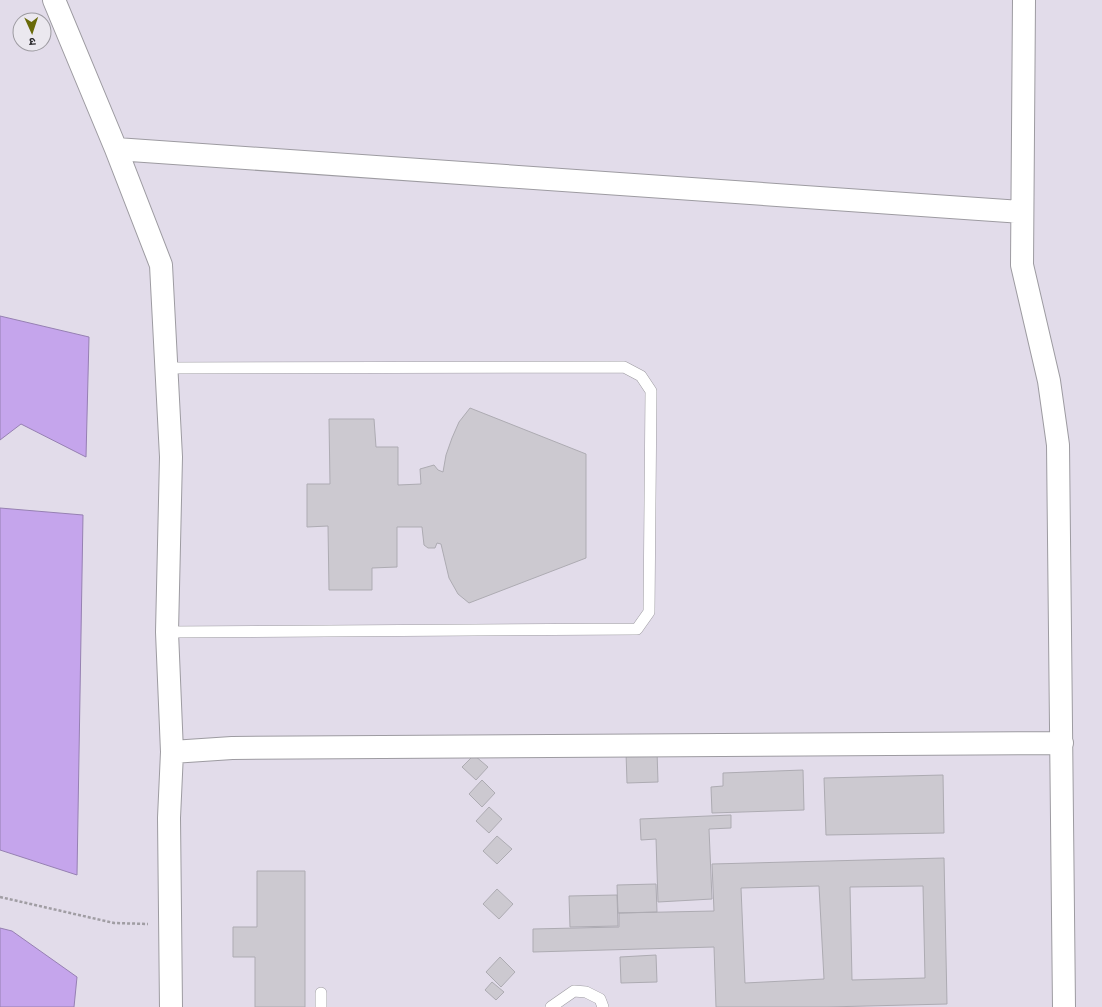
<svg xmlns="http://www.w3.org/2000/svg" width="1102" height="1007" viewBox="0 0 1102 1007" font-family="'IBM Plex Serif','Noto Sans Devanagari',serif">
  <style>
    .built { fill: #e2dcea; fill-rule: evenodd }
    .water { fill: #c5a5ec; stroke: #9680b2 }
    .building { fill: #ccc9d0; stroke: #adabb2; fill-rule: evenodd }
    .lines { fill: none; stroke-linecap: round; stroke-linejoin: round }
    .lane-casing { stroke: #9d9ba1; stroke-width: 12 }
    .street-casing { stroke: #9d9ba1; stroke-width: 24 }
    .path { stroke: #a09da3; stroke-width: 2.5; stroke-dasharray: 3 2; stroke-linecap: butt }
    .lane { stroke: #fff; stroke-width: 11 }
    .street { stroke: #fff; stroke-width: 22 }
  </style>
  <rect width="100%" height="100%" fill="#ebe8ef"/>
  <!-- built -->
  <path class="built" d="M0 0H1102V1007H0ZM20 20H44V44H20Z"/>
  <!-- water -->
  <path class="water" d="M0 316 89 337 86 457 21 424 0 440Z
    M0 508 83 515 77 875 0 850Z
    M0 928 12 931 77 977 74 1007H0Z"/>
  <!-- building -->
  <path class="building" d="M470 408 586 454V558L469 603 458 594 449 578 441 544 437 543 435 548H428L424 545 422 527H397V567L372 568V590H329L328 526 307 527V484H330L329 419H374L376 447H398V485L421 484 420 469 434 465 438 470 443 472 446 455 452 438 459 422Z
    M657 751 658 782 627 783 626 752Z
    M474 755 488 767 476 780 462 767Z
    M803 770 804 810 712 813 711 787 723 786V773Z
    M943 775 944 833 826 835 824 778Z
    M482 780 495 793 482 807 469 794Z
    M489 807 502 819 489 833 476 821Z
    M731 815V828L709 829 712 899 658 902 656 839 641 840 640 819Z
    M497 836 512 849 497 864 483 851Z
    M944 858 947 1004 827 1007H716L714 947 533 952V929L619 927V913L714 911 712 864ZM819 886 824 979 745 983 741 888ZM923 886 925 978 852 980 850 887Z
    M257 871H305V1007H255V957H233V927H257Z
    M656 884 657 912 618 913 617 885Z
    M497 889 513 904 499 919 483 904Z
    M617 895 618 926 570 927 569 896Z
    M656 955 657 982 621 983 620 957Z
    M500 957 515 972 501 987 486 972Z
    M492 982 504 992 496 1000 485 990Z"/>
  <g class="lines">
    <defs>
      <path id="lane" d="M166 368 624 367 641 376 651 391 649 612 637 629 167 632
        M321 993V1007
        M551 1007 574 991 586 992 600 999 603 1007"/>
      <path id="street" d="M54 0 116 149 161 265 171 457 167 632 172 752
        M1024 0 1022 265 1049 381 1058 445 1064 1007
        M116 149 1022 212
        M171 1007 169 818 172 752 232 748 1062 743"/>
    </defs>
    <!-- lane casing -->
    <use href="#lane" class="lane-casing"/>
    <!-- street casing -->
    <use href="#street" class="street-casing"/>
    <!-- path -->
    <path class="path" d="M0 897 114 923 148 924"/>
    <!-- lane -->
    <use href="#lane" class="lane"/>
    <!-- street -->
    <use href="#street" class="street"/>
  </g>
  <!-- north arrow -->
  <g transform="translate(32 32) rotate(177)"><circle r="19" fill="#ebe8ef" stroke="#9d9ba1"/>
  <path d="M0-3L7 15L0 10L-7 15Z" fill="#696a09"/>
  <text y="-6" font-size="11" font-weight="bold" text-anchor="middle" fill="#29282b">उ</text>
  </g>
</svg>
